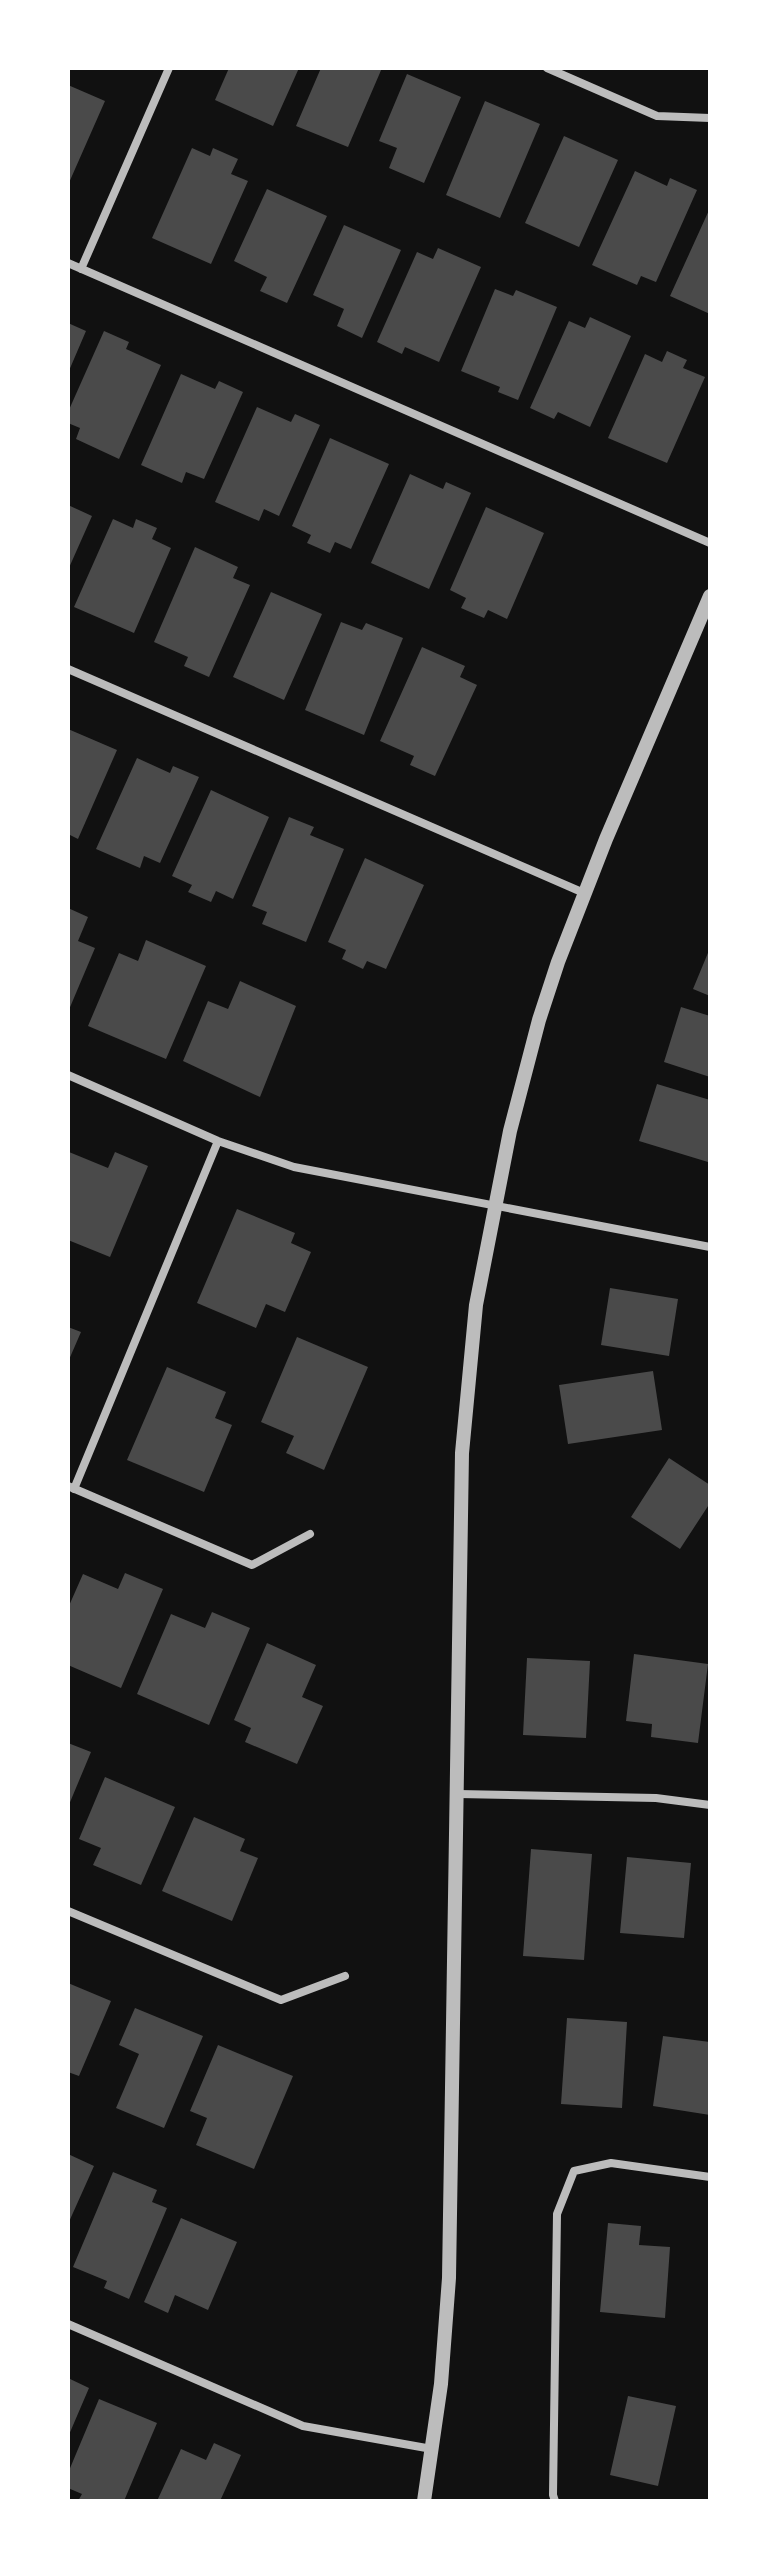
<svg xmlns="http://www.w3.org/2000/svg" width="778" height="2569" viewBox="0 0 778 2569" font-family="Poppins,sans-serif">
  <style>
    .building { fill: #4a4a4a }
    .lines { fill: none; stroke-linecap: round; stroke-linejoin: round }
    .minor { stroke: #bcbcbc; stroke-width: 8 }
    .tertiary { stroke: #bcbcbc; stroke-width: 14 }
  </style>
  <rect width="100%" height="100%" fill="#111"/>
  <!-- building -->
  <path class="building" d="M229 68H299L273 126 215 100Z
    M321 68H382L348 147 296 126Z
    M407 74 461 97 424 183 389 168 397 148 379 141Z
    M68 85 105 101 68 185Z
    M485 101 540 124 500 218 446 195Z
    M564 136 618 160 579 247 525 223Z
    M192 148 210 156 213 148 238 159 231 174 248 181 211 264 152 238Z
    M635 171 667 186 670 178 697 190 656 282 641 276 637 285 592 265Z
    M267 189 327 216 287 303 260 291 267 277 234 261Z
    M710 208V314L670 296Z
    M344 225 401 250 362 338 337 326 344 309 313 295Z
    M438 248 481 267 439 362 405 347 402 354 377 342 417 252 433 259Z
    M495 289 513 296 516 290 557 307 518 400 498 392 500 387 461 371Z
    M590 317 631 336 590 427 558 412 554 419 530 408 569 321 585 328Z
    M68 323 86 331 68 373Z
    M104 331 129 342 126 349 161 365 119 459 76 439 80 428 68 423V412Z
    M667 351 687 360 683 368 705 377 667 463 608 438 645 354 662 362Z
    M181 374 215 389 219 381 243 392 204 479 186 472 182 483 141 465Z
    M257 407 291 422 295 414 320 425 279 516 264 509 259 521 215 502Z
    M330 438 389 464 351 549 335 542 330 553 307 543 311 535 292 526Z
    M410 474 443 489 446 482 471 493 429 589 371 563Z
    M68 505 92 516 68 570Z
    M486 507 544 533 507 619 488 610 484 618 461 608 466 598 450 590Z
    M113 519 133 528 136 519 157 528 152 539 171 548 134 633 74 607Z
    M195 547 238 567 233 578 250 585 209 677 184 666 188 657 154 642Z
    M271 592 322 614 284 700 233 677Z
    M341 622 362 630 366 623 403 638 364 735 305 710Z
    M422 647 465 666 460 677 477 685 435 776 410 765 414 756 380 741Z
    M68 729 117 750 78 839 68 834Z
    M137 758 170 773 173 766 199 777 160 863 144 856 140 868 96 849Z
    M211 790 269 817 233 899 216 891 211 902 188 892 192 885 172 876Z
    M289 817 314 827 310 835 344 849 306 942 262 924 267 912 252 906Z
    M365 858 424 885 386 969 367 961 363 969 342 959 346 950 328 942Z
    M68 908 88 917 78 941 95 948 68 1012Z
    M146 940 206 966 166 1059 88 1026 119 953 138 961Z
    M710 948V996L693 989Z
    M240 981 296 1006 260 1097 183 1061 208 1001 228 1009Z
    M681 1007 710 1016V1077L664 1062Z
    M657 1084 710 1100 708 1162 639 1141Z
    M69 1152 108 1168 115 1152 148 1166 110 1257 68 1240Z
    M237 1209 295 1233 291 1243 311 1252 285 1312 266 1304 256 1328 197 1303Z
    M610 1288 678 1299 669 1356 601 1345Z
    M68 1327 81 1332 68 1362Z
    M297 1337 368 1367 324 1470 286 1453 294 1436 261 1422Z
    M167 1367 226 1392 215 1418 232 1425 204 1492 127 1460Z
    M653 1371 662 1430 568 1444 559 1385Z
    M669 1458 710 1485V1503L680 1549 631 1517Z
    M125 1573 163 1589 121 1688 68 1665V1608L83 1574 118 1589Z
    M212 1612 250 1628 209 1725 137 1694 171 1614 205 1628Z
    M267 1643 316 1665 302 1697 323 1706 297 1764 245 1742 251 1728 234 1720Z
    M634 1654 708 1664 698 1743 651 1737 652 1724 626 1721Z
    M527 1658 590 1661 586 1738 523 1735Z
    M68 1743 91 1752 68 1807Z
    M105 1777 175 1807 141 1885 93 1865 101 1848 79 1839Z
    M194 1817 245 1839 240 1851 258 1858 232 1921 162 1891Z
    M531 1849 592 1854 584 1960 523 1956Z
    M627 1857 691 1863 684 1938 620 1933Z
    M68 1983 111 2001 79 2076 68 2072Z
    M135 2008 203 2036 164 2128 116 2108 139 2054 119 2045Z
    M567 2018 627 2022 622 2108 561 2104Z
    M663 2036 710 2042V2115L653 2106Z
    M218 2045 293 2076 254 2169 196 2145 207 2118 190 2111Z
    M68 2154 94 2166 68 2224Z
    M113 2172 157 2190 152 2202 167 2208 129 2299 104 2288 107 2281 73 2267Z
    M181 2218 237 2242 208 2310 175 2295 168 2313 144 2302Z
    M608 2223 641 2226 639 2245 670 2247 665 2318 600 2312Z
    M68 2378 89 2388 68 2437Z
    M628 2396 676 2406 658 2486 610 2475Z
    M99 2399 157 2423 124 2501H78L82 2494 68 2488V2473Z
    M214 2443 241 2455 220 2501H157L181 2449 206 2460Z"/>
  <g class="lines">
    <!-- minor -->
    <path class="minor" d="M547 68 657 116 710 118
      M68 263 710 543
      M81 269 169 68
      M68 669 584 893
      M68 1075 218 1141 294 1167 710 1247
      M68 1486 252 1565 310 1534
      M74 1489 218 1141
      M458 1794 656 1798 710 1805
      M68 1911 281 2000 345 1976
      M68 2324 303 2426 432 2449
      M555 2501 553 2495 557 2214 574 2171 611 2163 710 2177"/>
    <!-- tertiary -->
    <path class="tertiary" d="M424 2501 441 2384 449 2278 462 1453 476 1305 510 1131 539 1020 558 962 606 839 710 596"/>
  </g>
  <!-- border -->
  <rect width="778" height="2569" fill="none" stroke="#ffffff" stroke-width="140"/>
</svg>
